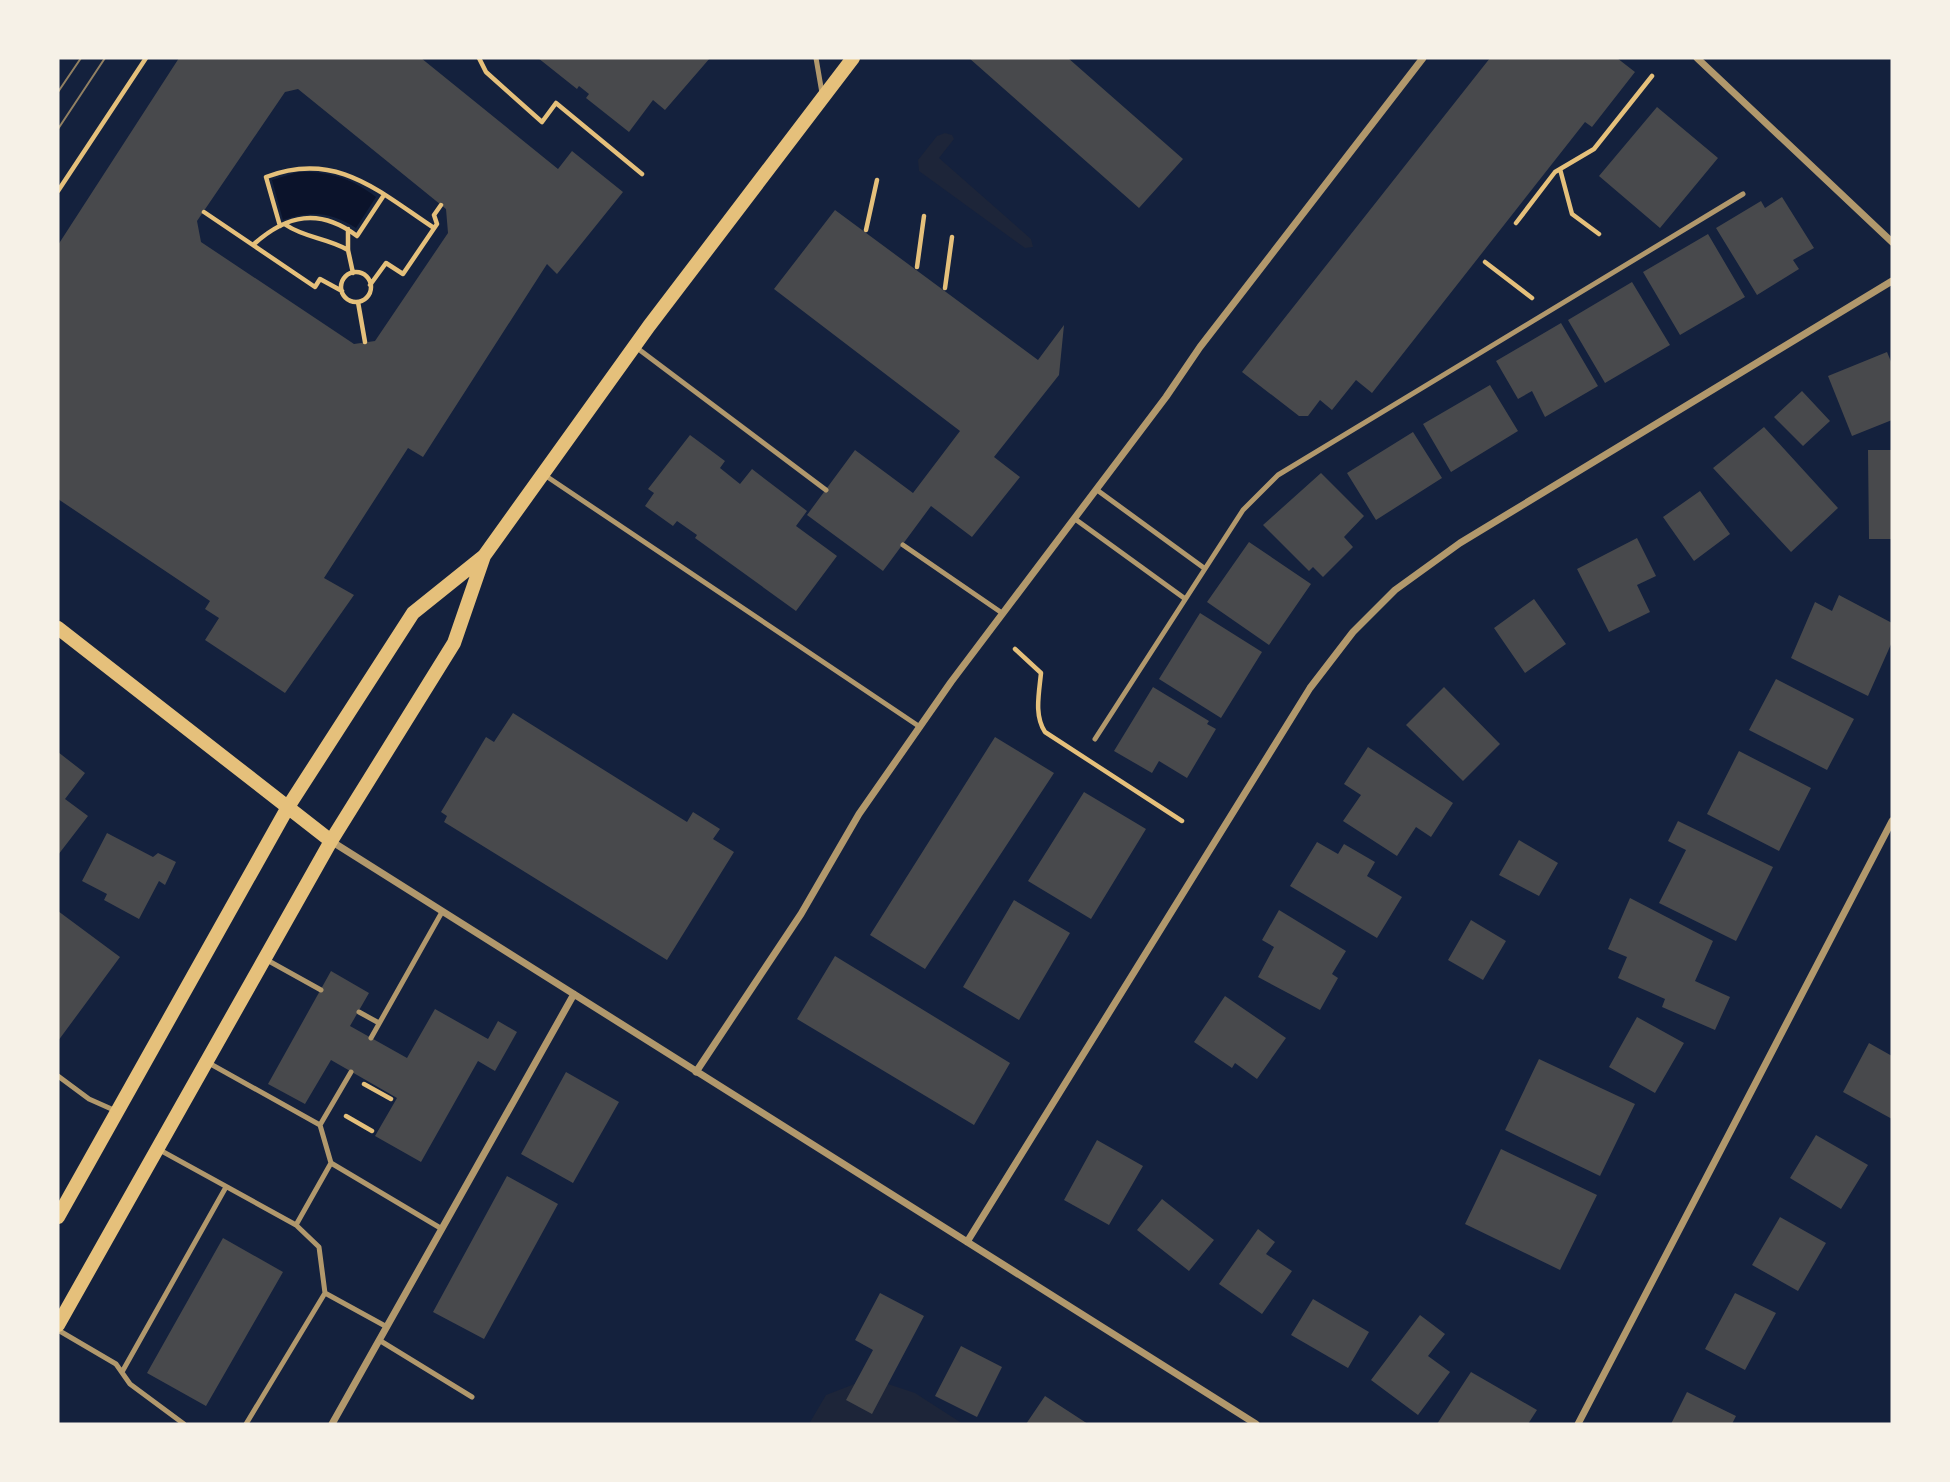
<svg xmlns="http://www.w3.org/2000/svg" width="1950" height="1482" viewBox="0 0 1950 1482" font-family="'IBM Plex Serif',serif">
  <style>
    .green { fill: #1d2539 }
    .water { fill: #0b132b }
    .building { fill: #48494c; fill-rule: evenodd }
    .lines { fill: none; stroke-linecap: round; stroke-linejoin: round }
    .path { stroke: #e5c07b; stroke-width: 4.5 }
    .service { stroke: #b1986c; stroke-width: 5 }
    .minor { stroke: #b1986c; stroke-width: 7 }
    .secondary { stroke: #e5c07b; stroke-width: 14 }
    .tram { stroke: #918062; stroke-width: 2 }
  </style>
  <rect width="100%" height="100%" fill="#14213d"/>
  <!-- green -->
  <path class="green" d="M945 133 952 135 954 139 939 158 1031 239 1033 247 1025 248 919 171 918 160 937 136Z
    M870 1378 915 1393 963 1424H809L826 1395Z"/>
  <!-- water -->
  <path class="water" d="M298 172C328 171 352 178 376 197L356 228C332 212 310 210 283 220L272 180Z"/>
  <!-- building -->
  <path class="building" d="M179 58H421L558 169 572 151 623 192 557 274 547 264 423 457 408 448 324 578 354 595 285 693 205 640 219 618 205 609 210 601 58 499V245ZM298 89 446 209 448 233 375 341 354 344 201 242 197 221 285 92Z
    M538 58H710L665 110 653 100 629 132 586 98 589 94 579 86 577 89Z
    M969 58H1068L1183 159 1139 208Z
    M1490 58H1617L1635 72 1592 127 1585 122 1372 393 1356 380 1332 410 1320 400 1308 416H1299L1242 372Z
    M1657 107 1718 158 1660 228 1599 176Z
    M1782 197 1814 248 1793 260 1799 269 1757 295 1716 228 1761 201 1765 208Z
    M835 210 1038 360 1064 325 1059 375 994 457 1020 477 972 537 931 506 883 571 807 515 855 450 913 493 960 431 774 289Z
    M1708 234 1745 297 1680 335 1643 272Z
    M1632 282 1670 345 1605 383 1568 320Z
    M1561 323 1598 386 1545 417 1532 391 1518 399 1496 361Z
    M1887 352 1892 364V420L1852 436 1828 376Z
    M1490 385 1518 431 1451 472 1423 424Z
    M1802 391 1830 421 1803 446 1774 417Z
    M1764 427 1838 508 1791 552 1713 468Z
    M1413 432 1442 478 1376 520 1347 473Z
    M690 435 725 461 720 468 740 484 752 469 807 511 796 526 837 556 796 611 695 538 697 535 677 521 673 526 645 506 654 493 648 489Z
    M1868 450H1892V539H1869Z
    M1321 473 1364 516 1344 537 1353 547 1323 577 1313 567 1309 571 1263 525Z
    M1700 491 1730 534 1694 561 1663 517Z
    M1637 538 1656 576 1637 585 1650 612 1609 632 1577 569Z
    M1249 542 1311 584 1269 645 1207 602Z
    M1839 595 1892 623V642L1868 696 1791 658 1815 602 1832 611Z
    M1534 599 1566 644 1525 673 1494 628Z
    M1200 613 1262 652 1221 718 1159 679Z
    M1776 679 1854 719 1827 770 1749 730Z
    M1153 687 1209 721 1207 724 1216 729 1187 778 1159 761 1152 773 1114 751Z
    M1444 687 1500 744 1463 781 1406 725Z
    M513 713 687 822 693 812 720 829 713 839 734 852 667 960 444 822 447 816 441 812 486 737 494 742Z
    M995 737 1054 773 925 969 870 935Z
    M1368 747 1453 803 1431 837 1416 827 1397 856 1343 821 1361 795 1344 784Z
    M1739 751 1811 788 1779 851 1707 814Z
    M58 752 85 773 65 799 88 816 58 855Z
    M1084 792 1146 829 1091 919 1028 881Z
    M1678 821 1773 867 1736 941 1659 903 1686 850 1668 841Z
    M107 833 153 857 158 853 176 862 165 885 159 881 139 919 104 900 107 894 82 881Z
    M1519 840 1558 863 1539 896 1499 875Z
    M1317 842 1338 854 1344 844 1375 862 1367 876 1402 897 1377 938 1290 886Z
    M1630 898 1713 941 1695 981 1730 997 1715 1030 1662 1007 1665 999 1618 978 1627 957 1608 949Z
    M1014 900 1070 933 1019 1020 963 987Z
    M1279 910 1346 951 1332 974 1338 978 1320 1010 1258 977 1274 947 1262 940Z
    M58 911 120 957 58 1041Z
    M1471 920 1506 941 1483 980 1448 960Z
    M835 956 1010 1063 974 1125 797 1019Z
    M331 971 369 993 350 1026 407 1058 435 1009 488 1039 498 1021 517 1032 495 1071 478 1061 421 1162 375 1136 397 1098 331 1060 305 1104 268 1084Z
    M1225 996 1286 1038 1257 1079 1235 1063 1232 1068 1194 1042Z
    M1637 1017 1684 1043 1655 1093 1609 1067Z
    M1869 1043 1892 1056V1119L1843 1092Z
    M1539 1059 1635 1104 1600 1176 1505 1130Z
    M566 1072 619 1102 573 1183 521 1154Z
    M1816 1135 1868 1165 1841 1209 1790 1178Z
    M1097 1140 1143 1166 1109 1225 1064 1200Z
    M1501 1149 1597 1195 1560 1270 1465 1224Z
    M507 1176 558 1204 484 1339 433 1312Z
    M1162 1199 1214 1240 1189 1271 1137 1230Z
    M1780 1217 1826 1243 1798 1291 1752 1265Z
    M1258 1229 1275 1242 1266 1254 1292 1271 1262 1314 1219 1284Z
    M223 1238 283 1272 206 1406 147 1373Z
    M880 1293 924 1316 872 1414 846 1400 873 1350 855 1340Z
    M1735 1293 1776 1313 1745 1370 1705 1349Z
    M1313 1299 1369 1332 1348 1368 1291 1335Z
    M1420 1315 1445 1334 1428 1356 1450 1372 1418 1415 1371 1380Z
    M961 1346 1002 1367 977 1417 935 1396Z
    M1471 1372 1537 1410 1528 1424H1437Z
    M1687 1392 1736 1416 1732 1424H1671Z
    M1045 1396 1088 1424H1026Z"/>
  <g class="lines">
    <!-- path -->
    <path class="path" d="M479 58 486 72 542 122 556 103 642 174
      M1560 169 1572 214 1599 234
      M58 191 146 58
      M204 212 315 287 320 279 342 291
      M1516 223 1555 172 1594 149 1652 76
      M286 225C305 238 328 238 348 250
      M280 226 266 177C336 150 378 191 434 228
      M348 229V250L353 273
      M866 230 877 180
      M253 245C287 214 320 208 357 236L384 195
      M1485 262 1532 298
      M917 267 924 216
      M341 287a15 15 0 1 1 30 0a15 15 0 1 1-30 0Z
      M370 285 386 263 403 274 437 224 434 215 441 205
      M945 288 952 237
      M358 302 365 342
      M1015 649 1041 673C1039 694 1034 715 1045 732L1182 821
      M364 1084 391 1099
      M346 1116 372 1131"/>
    <!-- service -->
    <path class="service" d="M816 58 822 93
      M637 348 826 490
      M543 474 920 727
      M1097 490 1204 568
      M1075 519 1184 598
      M903 545 1002 613
      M1095 739 1243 510 1278 475 1743 194
      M267 960 321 990
      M359 1012 379 1023
      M371 1038 442 912
      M207 1062 320 1125
      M58 1076 89 1099 116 1111
      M158 1149 296 1225 319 1247 325 1293 246 1424
      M331 1163 442 1229
      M296 1225 331 1163 320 1125 351 1072
      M325 1293 387 1327
      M58 1330 116 1364 130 1384 184 1424
      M379 1340 472 1397
      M122 1372 226 1187"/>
    <!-- minor -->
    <path class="minor" d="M1697 58 1892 242
      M331 841 1256 1424
      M696 1072 801 914 859 814 951 682 1166 397 1200 347 1423 58
      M967 1242 1310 688 1353 632 1395 590 1460 543 1892 281
      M332 1424 574 994
      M1578 1424 1892 821"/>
    <!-- secondary -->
    <path class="secondary" d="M58 628 331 841
      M58 1217 288 807 413 613 484 556 649 326 853 58
      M58 1325 331 841 454 643 484 556"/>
    <!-- tram -->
    <path class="tram" d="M58 92 81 58
      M58 129 105 58"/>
  </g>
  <!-- border -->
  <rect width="1950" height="1482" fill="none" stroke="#f6f1e7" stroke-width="119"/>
</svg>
